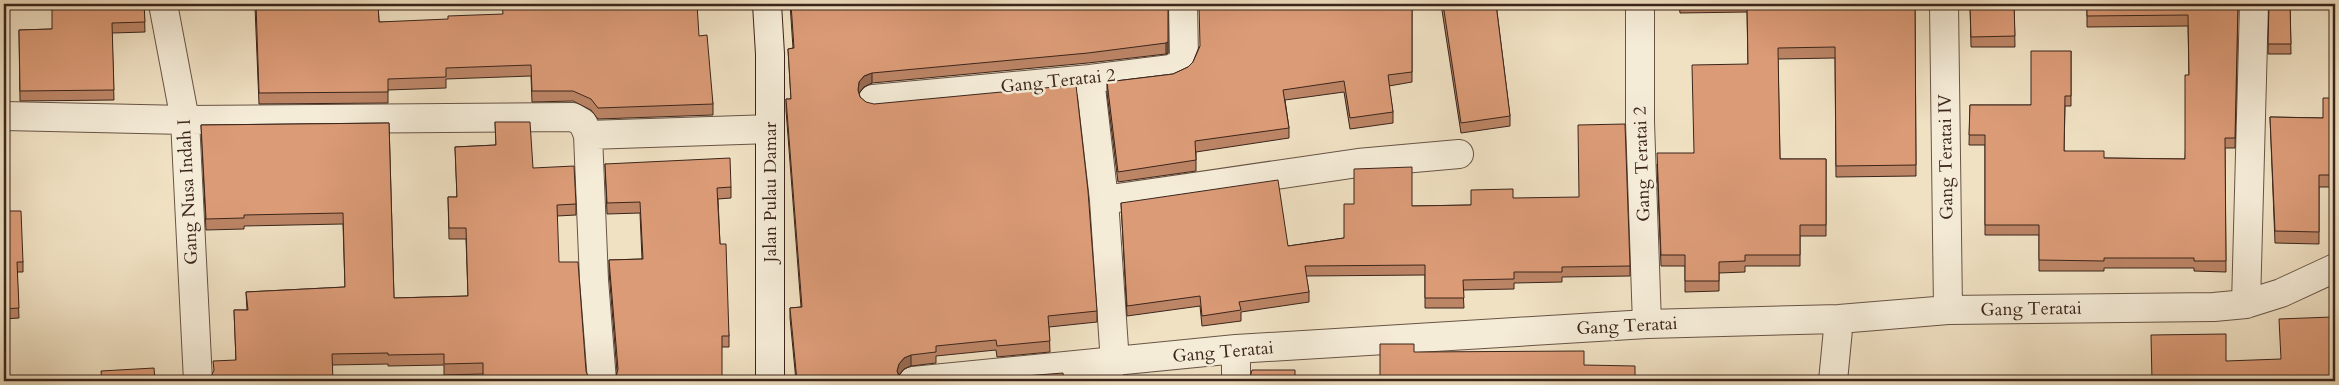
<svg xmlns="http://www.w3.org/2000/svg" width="2339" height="385" viewBox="0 0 2339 385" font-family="Cardo,serif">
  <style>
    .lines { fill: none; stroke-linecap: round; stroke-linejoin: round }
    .street-casing { stroke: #685445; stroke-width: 30 }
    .secondary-casing { stroke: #3b251b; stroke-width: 30 }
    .street { stroke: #f5ecd8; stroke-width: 28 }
    .secondary { stroke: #f5ecd8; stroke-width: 28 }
    .wall { fill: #bc8566; stroke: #3b251b }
    .shaded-wall { fill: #996c53; stroke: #3b251b }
    .building { fill: #db9b77; stroke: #3b251b }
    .labels { text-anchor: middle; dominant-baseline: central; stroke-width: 5; stroke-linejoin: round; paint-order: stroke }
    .street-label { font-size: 18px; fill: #3b251b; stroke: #f5ecd8 }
  </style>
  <rect width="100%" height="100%" fill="#f0e1c3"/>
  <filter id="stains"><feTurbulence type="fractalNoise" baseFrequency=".004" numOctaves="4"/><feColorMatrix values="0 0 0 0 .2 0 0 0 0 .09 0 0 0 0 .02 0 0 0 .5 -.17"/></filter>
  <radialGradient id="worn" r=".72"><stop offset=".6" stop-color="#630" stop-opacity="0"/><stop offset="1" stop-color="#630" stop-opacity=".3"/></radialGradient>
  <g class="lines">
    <defs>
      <path id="street" d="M163 4 185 120 198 381
        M1640 4V122L1647 324
        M1944 4 1948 310
        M1090 79 1104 200 1115 363
        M873 99 1090 79 1171 69 1180 64 1184 57 1183 4
        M4 116 185 120 573 117 583 123 588 135 594 280 602 381
        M588 135 770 129
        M1104 200 1358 163 1459 154
        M2246 304 2254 4
        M913 381 1236 349 1647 324 1839 319 1948 310 2214 307 2246 304 2281 293 2335 268
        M1236 381V349
        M1833 381 1839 319"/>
      <path id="secondary" d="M767 4 770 54V381"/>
    </defs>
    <!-- street casing -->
    <use href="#street" class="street-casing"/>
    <!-- secondary casing -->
    <use href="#secondary" class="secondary-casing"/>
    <!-- street -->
    <use href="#street" class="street"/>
    <!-- secondary -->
    <use href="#secondary" class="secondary"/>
  </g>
  <!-- wall -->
  <path class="wall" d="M144 4 145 32 112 33 114 100 20 101 19 30 52 29Z
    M192 4H378L379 22 699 36 713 104V115L598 119 591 110 573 101 532 102 531 76 446 79V88L388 90V103L259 104 255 7 192 9Z
    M790 4H1168V53L1166 54 1088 63 872 83 864 87 859 93 860 97 1097 311V322L1049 327 1050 352 997 357 996 350 936 356V363L911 366 904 369 899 375 900 379 903 381H796L790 318V308L801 307 786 110V99H791L788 49 793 48Z
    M1412 4V82L1389 86 1393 112V123L1350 129 1344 92 1285 100 1289 128V138L1196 152V171L1118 182 1107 93V82L1173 74 1188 67 1193 62 1199 47Z
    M1441 4H1496L1510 116V126L1461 133Z
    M1679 4H1915L1916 176 1836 177 1835 58 1778 59 1780 159H1826V236H1800V266H1745V272L1719 273V291L1685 292V266H1661L1657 164 1694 153 1748 64 1747 12 1680 13Z
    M1970 4H2014L2015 47H1971Z
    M2087 4H2238L2235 148H2225L2226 272 2194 271V268H2104V271H2039V235H1985V145H1969L1970 105H2031L2071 51V106H2065L2064 151 2104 158 2185 159 2189 75 2188 26 2087 27Z
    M2269 4H2290L2291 54H2268Z
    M2335 98V187H2319V244L2275 243 2270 117 2323 118Z
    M495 122 533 168 576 204V215L557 216 483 374 444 375V365L388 366V364L332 365 236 360 234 310H247L246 292 345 287 343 224 244 226V229L206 230 201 125 389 123 394 298 468 296 466 239H449L448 197H457L455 147 496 145Z
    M605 164 731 187V198L718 199 720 244 729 336V347H722L616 377 617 372 609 271V260L642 259 640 213 607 214Z
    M1513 198 1630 266V276L1562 277V282L1514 283V289L1463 290 1464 308H1425V275L1306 276 1309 292V302L1241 312V321L1202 326 1200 306 1127 316 1121 203 1288 246 1344 238 1412 206 1471 205Z
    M4 211 23 262V272H17L19 318 4 319Z"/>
  <!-- shaded-wall -->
  <path class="shaded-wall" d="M1168 42V53L1166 54V43Z
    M872 73V83L864 87 859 93 858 90 859 82 864 76Z
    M911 355V366L904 369 899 375 897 371 899 364 904 358Z"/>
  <!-- building -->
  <path class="building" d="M52 4H144L145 22 112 23 114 90 20 91 19 30 52 29Z
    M256 4H378L379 22 448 19V16L503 14 502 4H697L699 36 707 35 713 104 598 108 591 99 573 91H532L531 65 446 68V77L388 79V92L259 93Z
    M791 4H1168V42L1166 43 1088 53 872 73 864 76 859 82 858 90 860 97 866 102 874 104 1076 85 1088 191 1097 311 1048 316 1050 341 997 346 996 340 936 346V352L911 355 904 358 899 364 897 371 900 379 903 381H797L790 308 802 307 786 99H791L788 49 794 48Z
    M1199 4H1412V72L1388 75 1393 112 1350 118 1344 81 1283 90 1289 128 1195 141 1196 160 1118 172 1107 82 1173 74 1188 67 1193 62 1200 46Z
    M1443 4H1496L1510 116 1461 123Z
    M1747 4H1915L1916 165 1836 166 1835 47 1778 48 1780 159H1826V225H1800V255H1745V261L1719 262V281H1685V255H1661L1657 153H1694L1692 65 1748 64Z
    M1970 4H2014L2015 36 1971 37Z
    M2087 4H2238L2235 138H2225L2226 261H2194V258H2104V261L2039 260V225H1985V135H1969L1970 105H2031V51H2071V96H2065L2064 151H2104V158L2185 159V75H2189L2188 15 2087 16Z
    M2269 4H2290L2291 44H2268Z
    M2323 98H2335V175H2319V232L2275 231 2270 117 2323 118Z
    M495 122H530L533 168 574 166 576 204 557 205 559 262H578L586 371 589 379 592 381H483V363L444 364V354L388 355V353L332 354 333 381H211L210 379 214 370 213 361 236 360 234 310H248L246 292 345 287 343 213 244 215V218L206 219 201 125 389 123 394 298 468 296 466 228H449L448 197H457L455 147 496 145Z
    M1625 124 1630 266 1562 267V272H1514V279L1463 280 1464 298H1425V265L1305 266 1309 292 1239 302 1241 310 1202 316 1200 296 1127 306 1121 203 1278 180 1288 246 1344 238V204H1354V169L1412 167V206L1471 205V190L1513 189V198L1579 197 1578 125Z
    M730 158 731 187 717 188 720 244H726L729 336H722V381H612L616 377 618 369 609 260 643 259 640 202 607 203 605 164Z
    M4 211H21L23 262H17L19 308 4 309Z
    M2332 317 2335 381H2152L2151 335 2226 334V361L2281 359 2279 319Z
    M1380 344H1414V352L1584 351V365L1635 366V381H1380Z
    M154 368 155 381H102L101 371Z
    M1252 370H1295V381H1249Z
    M1063 373 1064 381H1000L999 378Z"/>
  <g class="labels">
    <!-- street labels -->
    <g class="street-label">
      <text transform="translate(1058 81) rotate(-6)">Gang Teratai 2</text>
      <text transform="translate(1946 157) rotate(-91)">Gang Teratai IV</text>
      <text transform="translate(1642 164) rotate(-92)">Gang Teratai 2</text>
      <text transform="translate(188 192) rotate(-93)">Gang Nusa Indah I</text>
      <text transform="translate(770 192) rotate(-90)">Jalan Pulau Damar</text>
      <text transform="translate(2031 309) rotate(-1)">Gang Teratai</text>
      <text transform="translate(1627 326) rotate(-3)">Gang Teratai</text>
      <text transform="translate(1223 352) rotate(-5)">Gang Teratai</text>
    </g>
  </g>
  <!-- margin -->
  <rect width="2339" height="385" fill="none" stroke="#f0e1c3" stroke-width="20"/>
  <rect x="5" y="5" width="2329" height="375" fill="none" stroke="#3b251b" stroke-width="2.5"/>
  <rect x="10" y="10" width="2319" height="365" fill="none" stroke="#3b251b"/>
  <rect width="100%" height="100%" filter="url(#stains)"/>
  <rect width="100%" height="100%" fill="url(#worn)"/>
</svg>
